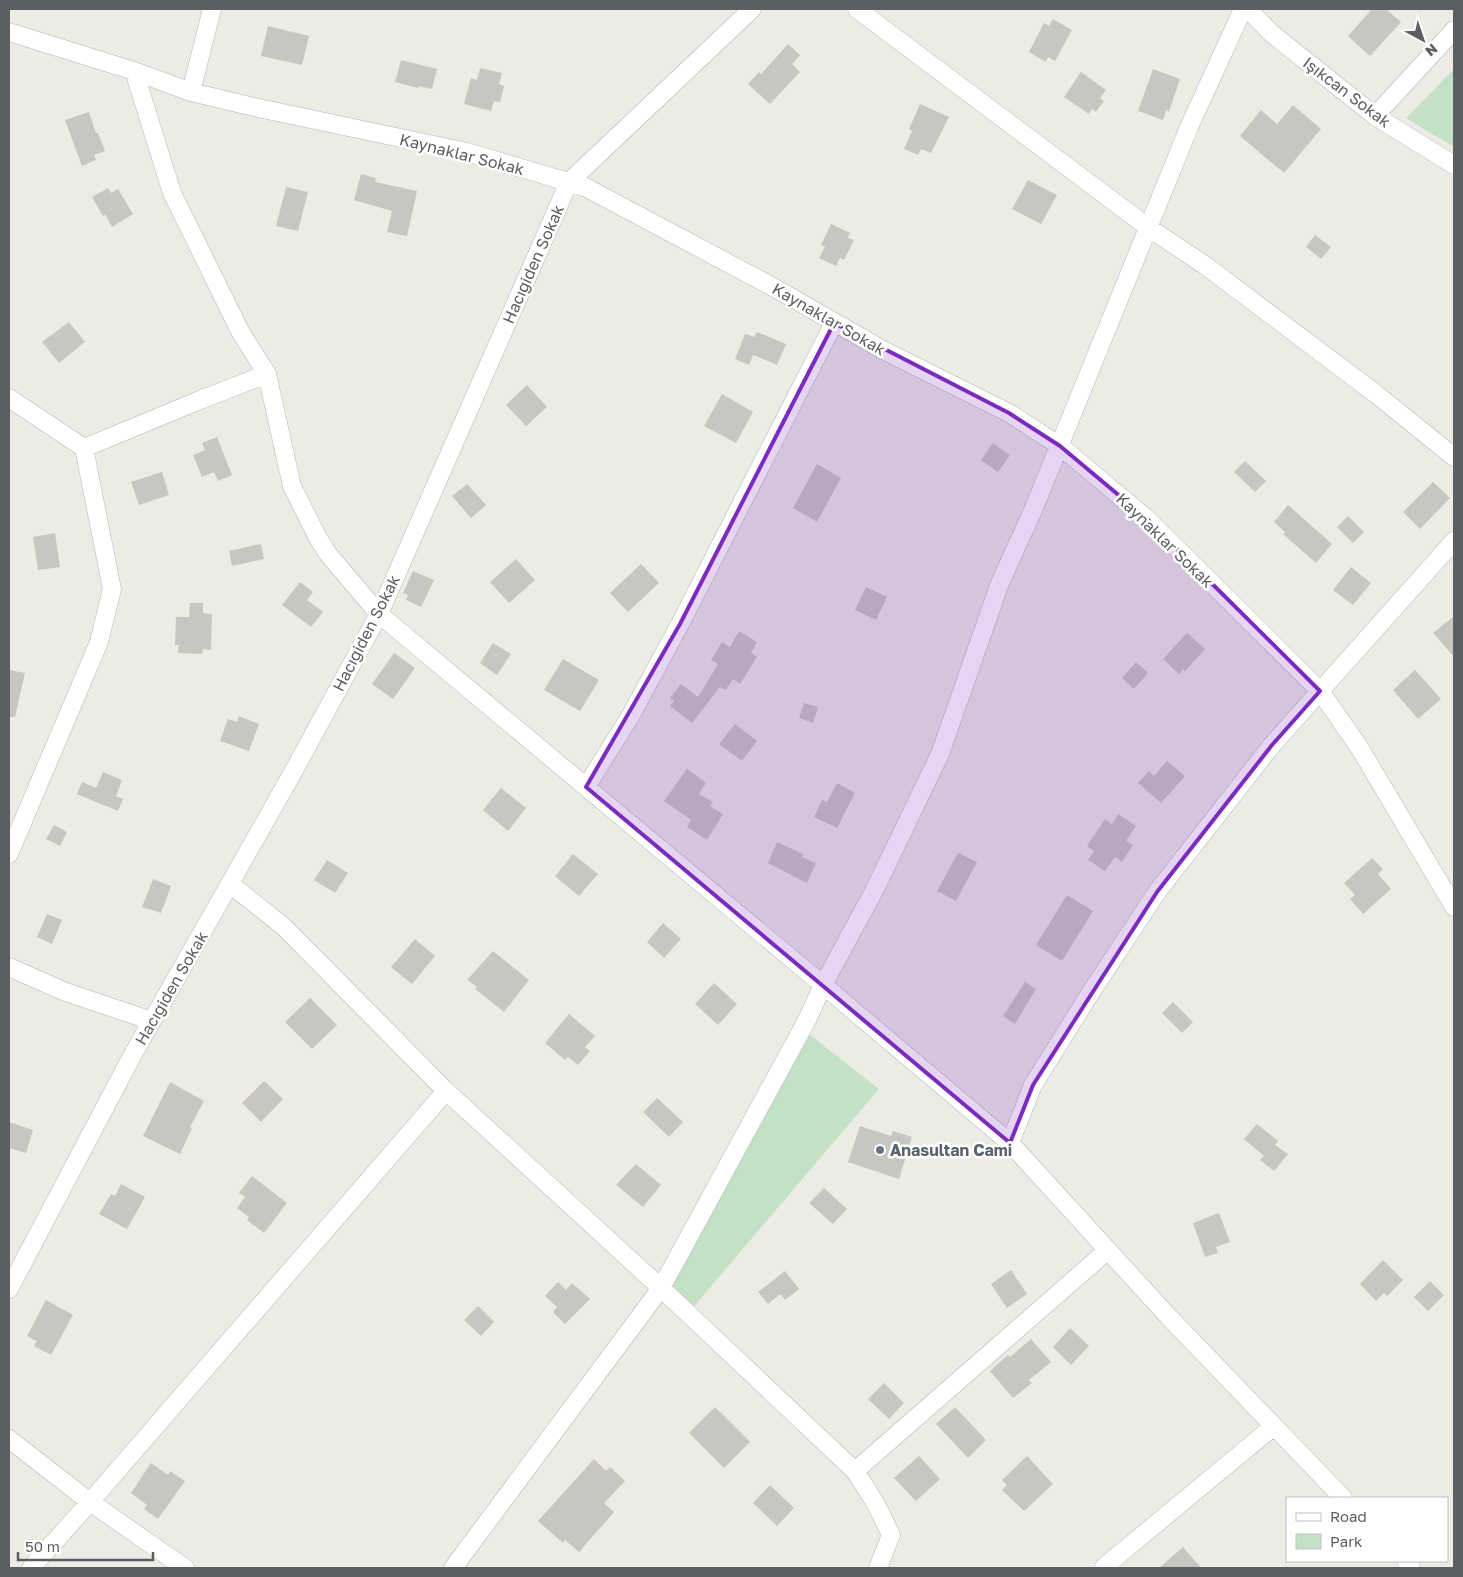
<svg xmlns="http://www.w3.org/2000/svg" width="1463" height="1577" viewBox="0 0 1463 1577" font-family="'Golos Text',sans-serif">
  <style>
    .green { fill: #c3e1c4 }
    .building { fill: #c8c6c0 }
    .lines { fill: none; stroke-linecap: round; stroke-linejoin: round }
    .minor-casing { stroke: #b1b4b7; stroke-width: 19 }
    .minor { stroke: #fff; stroke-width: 18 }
    .marked { fill: #7b2cbf; fill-opacity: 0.2; stroke: #7b2cbf; stroke-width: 4; stroke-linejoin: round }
    .worship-dot { fill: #6b7280; stroke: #fff; stroke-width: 2 }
    .labels { text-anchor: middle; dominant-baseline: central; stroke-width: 5; stroke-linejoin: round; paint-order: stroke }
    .street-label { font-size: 16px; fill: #5c5f62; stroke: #fff }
    .worship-label { font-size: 16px; font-weight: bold; fill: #5b616d; stroke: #fff; text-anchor: start }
  </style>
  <rect width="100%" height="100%" fill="#ecebe4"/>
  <!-- green -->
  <path class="green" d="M1454 69V147L1406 118Z
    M810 1035 879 1089 689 1312 669 1282Z"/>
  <!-- building -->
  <path class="building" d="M1372 9H1386L1401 22 1370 56 1348 36Z
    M1053 19 1072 30 1055 61 1048 57 1046 62 1029 52 1044 23 1049 26Z
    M268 26 309 36 302 65 261 56Z
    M788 44 800 55 792 64 800 72 770 104 748 84 759 72 761 74Z
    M401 60 437 69 432 89 419 86 418 88 395 82Z
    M480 68 502 73 499 84 504 86 500 102 494 101 491 111 464 104 471 78 477 80Z
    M1153 69 1180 79 1169 112 1166 110 1163 120 1138 111Z
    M1081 72 1106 90 1100 98 1104 101 1096 112 1092 109 1089 114 1064 97Z
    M920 104 949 117 931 153 921 149 918 155 904 149 912 131 909 129Z
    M1293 105 1321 129 1284 173 1240 136 1261 110 1277 124Z
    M89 112 96 133H98L105 151 94 155 96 160 82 166 65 120Z
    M361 174 376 178 375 182 417 191 407 236 387 232 392 211 354 200Z
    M1028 180 1057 195 1041 224 1012 209Z
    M286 187 308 192 298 231 276 226Z
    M108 188 111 193 118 189 133 214 112 227 105 214 103 216 92 197Z
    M831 224 850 233 848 238 854 240 844 260 840 258 836 266 819 258 825 247 821 245Z
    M1315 235 1331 247 1321 259 1306 247Z
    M69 322 85 342 59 363 42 342Z
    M757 332 786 344 777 365 753 355 749 365 735 359 745 334 754 337Z
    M527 385 547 407 526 426 506 405Z
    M722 394 753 412 736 443 704 426Z
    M217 437 232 475 218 481 214 472 202 477 193 455 205 450 202 443Z
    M993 443 1010 455 998 472 981 460Z
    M1245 461 1266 481 1255 492 1234 472Z
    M817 464 841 478 817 522 793 508Z
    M162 472 169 495 139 505 131 482Z
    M1433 482 1450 498 1420 529 1403 512Z
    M467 484 486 505 471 518 452 496Z
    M1288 505 1332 544 1316 563 1283 534 1285 532 1274 522Z
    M1348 516 1364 532 1353 543 1337 527Z
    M55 533 60 567 38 570 33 537Z
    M261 544 264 559 232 566 229 551Z
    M516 559 535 580 509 603 490 582Z
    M641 564 659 583 628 612 610 593Z
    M1351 567 1371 583 1353 605 1333 590Z
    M413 571 434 580 421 607 406 600 408 595 403 593Z
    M300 582 313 592 307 600 323 612 311 627 282 605Z
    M866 587 887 597 876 620 855 610Z
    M190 603H203V613L212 614 211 650 203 649 202 654 178 653 179 645H175L176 617H189Z
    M1454 616V657L1433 633Z
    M739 631 757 642 751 653 757 657 740 684 733 679 726 690 720 687 692 723 670 706 674 701 670 698 681 684 698 697 718 664 711 660 722 642 730 647Z
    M1187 633 1205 649 1185 671 1183 669 1179 674 1163 659Z
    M493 643 511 654 497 675 480 663Z
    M394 653 415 668 393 699 372 684Z
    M563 659 599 680 580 711 544 690Z
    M1136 662 1148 673 1134 689 1122 678Z
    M9 670 25 673 15 717H9Z
    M1415 670 1441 699 1418 719 1393 690Z
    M804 703 818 707 813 723 799 718Z
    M239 716 259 724 249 751 220 741 228 719 237 722Z
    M735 724 757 741 742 761 719 744Z
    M1167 761 1185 776 1161 803 1138 783 1149 771 1154 776Z
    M687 769 706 783 699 794 713 802 710 806 723 814 707 840 687 827 691 820 664 801Z
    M103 772 122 780 116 796 123 799 118 811 77 794 82 782 96 788Z
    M837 783 855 793 837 828 814 817 822 800 827 802Z
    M501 788 526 808 508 831 483 810Z
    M1118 814 1136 826 1126 841 1133 845 1122 862 1115 857 1105 871 1088 860 1094 851 1087 846 1105 819 1112 824Z
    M54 825 67 832 60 846 46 839Z
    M777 842 803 854 802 857 816 863 807 883 768 863Z
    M958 853 977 862 956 901 937 891Z
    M573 854 598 874 579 896 555 876Z
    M1372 858 1383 869 1378 874 1391 889 1363 914 1350 899 1355 895 1344 883Z
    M327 860 348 873 335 893 314 880Z
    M153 879 171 886 161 913 142 907Z
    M1067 895 1093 911 1062 961 1036 945Z
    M47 914 62 920 52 944 37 937Z
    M663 923 681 939 664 958 647 942Z
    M415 939 435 956 412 984 391 967Z
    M493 951 529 980 504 1012 475 989 477 987 467 980Z
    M1025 982 1036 989 1015 1024 1003 1016Z
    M714 983 737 1004 718 1025 695 1004Z
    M310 998 337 1025 312 1049 285 1022Z
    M1173 1002 1193 1022 1182 1033 1162 1013Z
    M569 1014 595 1036 585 1047 590 1051 578 1065 568 1057 565 1060 545 1043Z
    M264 1081 283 1099 261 1122 242 1103Z
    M170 1082 204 1101 190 1127 192 1128 180 1154 143 1136Z
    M657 1098 683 1122 669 1137 643 1112Z
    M9 1122 33 1130 26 1153 9 1148Z
    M1257 1124 1278 1141 1275 1145 1288 1154 1274 1171 1260 1160 1264 1156 1244 1139Z
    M860 1126 891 1136 893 1131 912 1137 899 1179 848 1162Z
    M636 1164 661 1185 643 1207 616 1185Z
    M252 1176 287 1203 264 1233 247 1220 249 1217 237 1208 245 1197 239 1193Z
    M121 1184 145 1197 127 1229 99 1214 111 1194 115 1196Z
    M824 1188 847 1209 833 1224 809 1203Z
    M1219 1213 1230 1242 1216 1247 1218 1253 1205 1257 1193 1223Z
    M1383 1260 1403 1280 1387 1296 1384 1293 1376 1301 1360 1284Z
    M1011 1270 1027 1294 1007 1308 991 1284Z
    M785 1271 799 1289 785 1300 780 1294 768 1304 758 1292Z
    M1430 1281 1444 1295 1428 1311 1414 1297Z
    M558 1282 566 1290 572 1283 590 1299 565 1324 553 1312 557 1307 545 1296Z
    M46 1300 73 1315 51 1355 34 1346 37 1341 27 1336Z
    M478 1306 494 1322 481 1336 464 1320Z
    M1070 1328 1089 1346 1071 1365 1053 1347Z
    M1031 1339 1051 1362 1029 1380 1032 1383 1013 1398 990 1371 1008 1355 1010 1357Z
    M884 1383 904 1403 889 1419 868 1399Z
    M715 1407 750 1442 724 1468 689 1433Z
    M955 1407 986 1440 968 1458 936 1424Z
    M919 1456 940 1479 916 1501 894 1478Z
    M1027 1456 1053 1484 1024 1511 1002 1490 1007 1485 1002 1480Z
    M594 1459 606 1471 610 1467 625 1481 604 1503 614 1512 579 1552 565 1540 563 1543 538 1521Z
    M151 1463 168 1475 170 1471 185 1481 158 1519 144 1509 147 1505 131 1493Z
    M770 1485 794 1508 777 1526 753 1503Z
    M1183 1547 1201 1568H1159Z"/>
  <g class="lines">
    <defs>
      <path id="minor" d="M857 9 1149 228 1206 266 1376 394 1454 457
        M1248 9 1271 33 1375 116 1454 165
        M9 32 134 71 191 92 254 107 467 152 585 187 773 287 883 350 1009 413 1060 446 1146 518 1320 691 1359 747 1454 907
        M134 71 172 193 241 333 267 374 292 486 318 538 328 554 379 614 823 985 1010 1143 1167 1315 1343 1498
        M191 92 212 9
        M1375 116 1454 30
        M9 398 84 448
        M586 787 631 715 680 624 834 323
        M9 854 99 642 112 589 84 448 200 400 267 374
        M230 884 283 926 446 1091
        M9 967 63 991 152 1021
        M1010 1143 1033 1085 1093 989 1157 892 1272 745 1454 541
        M9 1289 132 1056 292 774 379 614 569 182 752 9
        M9 1439 90 1502 185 1568
        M1406 1561 1411 1568
        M31 1568 90 1502 446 1091 661 1288 855 1471
        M453 1568 661 1288 807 1020 823 985 874 891 940 754 1000 583 1034 508 1190 125 1243 9
        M878 1568 891 1535 876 1504 855 1471 1108 1250
        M1105 1568 1104 1567 1274 1426"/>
    </defs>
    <!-- minor casing -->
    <use href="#minor" class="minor-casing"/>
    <!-- minor -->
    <use href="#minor" class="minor"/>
  </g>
  <!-- marked area -->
  <path class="marked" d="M834 323 1009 413 1060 446 1146 518 1320 691 1272 745 1157 892 1033 1085 1010 1143 586 787 680 624Z"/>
  <!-- markers -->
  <circle class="worship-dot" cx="880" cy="1150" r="5"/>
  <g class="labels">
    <!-- street labels -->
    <g class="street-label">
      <text transform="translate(1347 92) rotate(37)">Işıkcan Sokak</text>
      <text transform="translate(462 154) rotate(14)">Kaynaklar Sokak</text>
      <text transform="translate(533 264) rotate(-66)">Hacıgiden Sokak</text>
      <text transform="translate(829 319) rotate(30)">Kaynaklar Sokak</text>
      <text transform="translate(1165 540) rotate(44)">Kaynaklar Sokak</text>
      <text transform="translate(366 633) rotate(-63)">Hacıgiden Sokak</text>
      <text transform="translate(171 988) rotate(-60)">Hacıgiden Sokak</text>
    </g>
    <!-- worship labels -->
    <g class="worship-label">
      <text x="890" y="1150">Anasultan Cami</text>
    </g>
  </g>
  <!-- border -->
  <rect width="1463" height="1577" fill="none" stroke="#5c5f62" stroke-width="20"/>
  <!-- legend -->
  <rect x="1286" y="1497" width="162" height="65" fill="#ffffff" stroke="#bebfc0"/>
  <rect x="1296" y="1513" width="25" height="8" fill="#ffffff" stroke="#bebfc0"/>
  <text x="1330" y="1522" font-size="15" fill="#5c5f62">Road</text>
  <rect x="1296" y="1534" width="25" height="15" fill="#c3e1c4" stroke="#bebfc0"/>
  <text x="1330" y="1547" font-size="15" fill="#5c5f62">Park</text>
  <!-- north arrow -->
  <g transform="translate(1423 40) rotate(140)" stroke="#ffffff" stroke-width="4" paint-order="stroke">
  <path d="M0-4L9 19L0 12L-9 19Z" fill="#5c5f62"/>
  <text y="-8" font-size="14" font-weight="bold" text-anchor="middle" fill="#5c5f62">N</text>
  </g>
  <!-- scale -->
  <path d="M18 1552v8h135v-8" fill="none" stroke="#5c5f62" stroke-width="2.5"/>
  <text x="25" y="1552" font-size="15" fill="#5c5f62" stroke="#ffffff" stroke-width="4" paint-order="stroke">50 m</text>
</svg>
